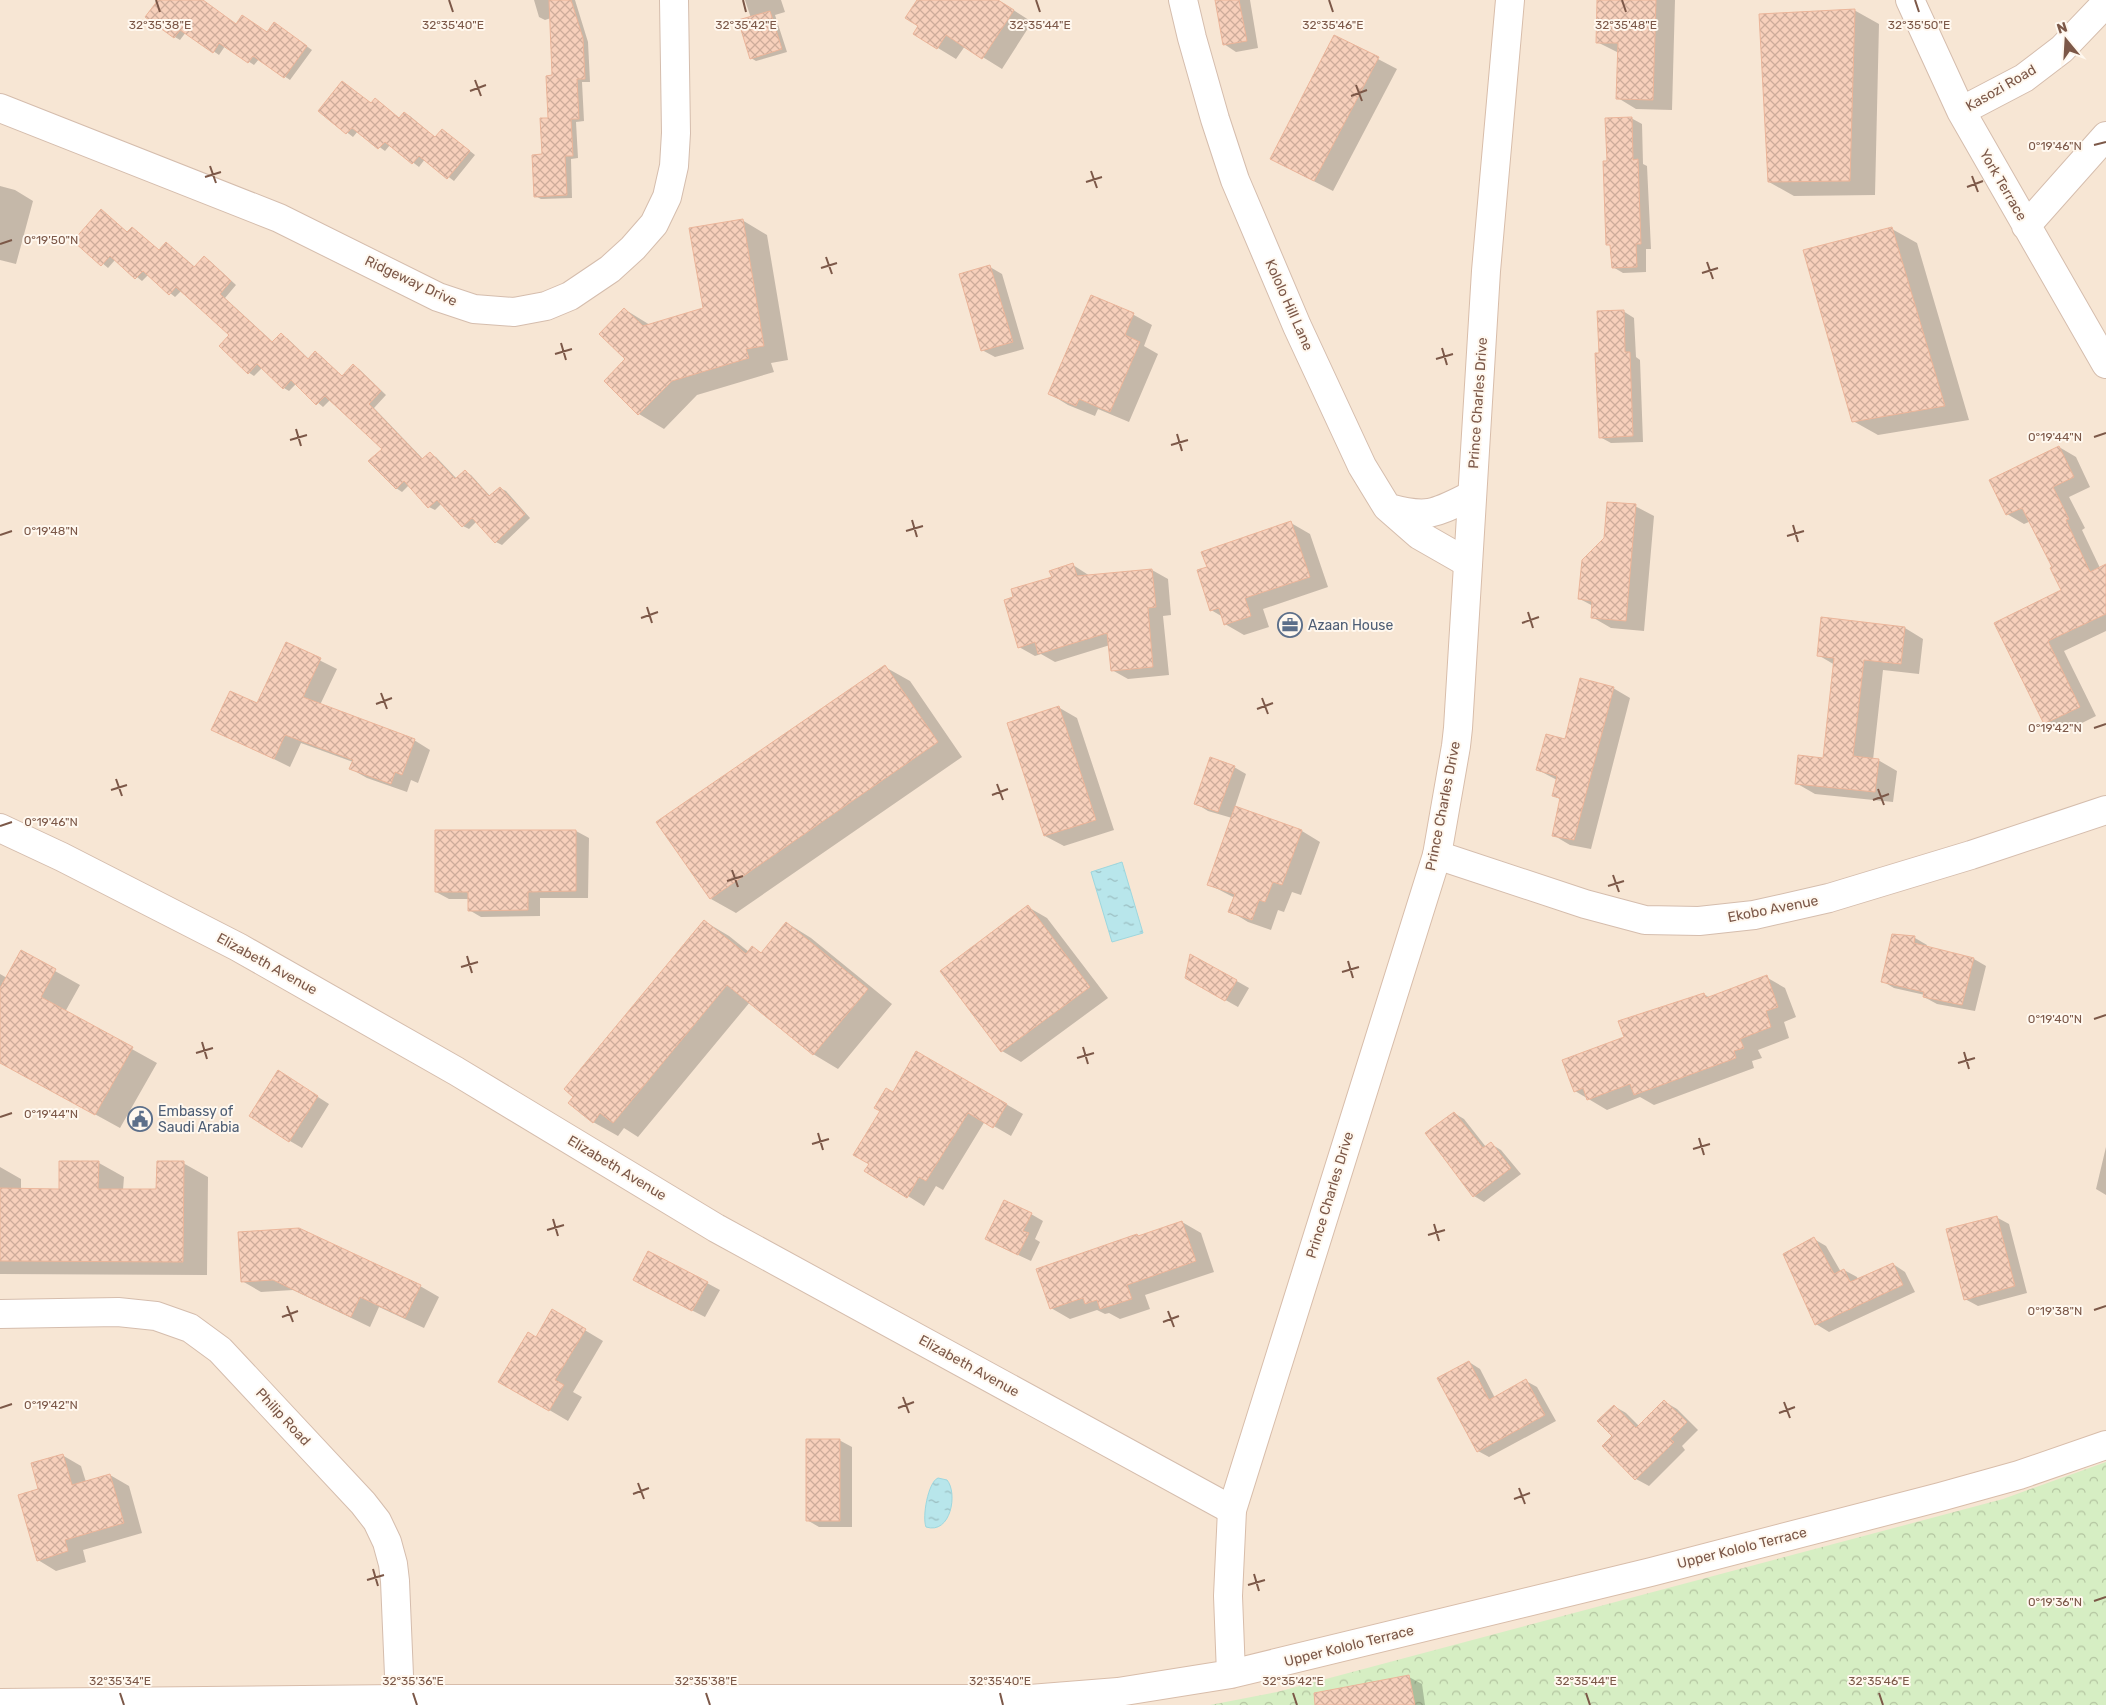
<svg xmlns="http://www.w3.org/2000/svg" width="2106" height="1705" viewBox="0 0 2106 1705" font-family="Rubik,sans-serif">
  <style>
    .residential { fill: #f7e6d4 }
    .park { fill: url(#park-crowns) }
    .water { fill: url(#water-ripples); stroke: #9dd7de }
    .shadow { fill: #0003 }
    .building { fill: url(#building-cross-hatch); stroke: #ebb59a }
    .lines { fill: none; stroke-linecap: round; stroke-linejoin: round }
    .street-casing { stroke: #d5bdad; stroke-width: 30 }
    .secondary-casing { stroke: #d8bdaa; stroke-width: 30 }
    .street { stroke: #fff; stroke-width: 28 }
    .secondary { stroke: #fff; stroke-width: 28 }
    .ticks { fill: none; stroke: #7c5848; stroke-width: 2 }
    .labels { text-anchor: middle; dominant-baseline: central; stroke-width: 4; stroke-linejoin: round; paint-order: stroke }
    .street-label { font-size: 14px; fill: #7c5848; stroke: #fff8ef }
    .service-label { font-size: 14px; fill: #4e5e75; stroke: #fff8ef; text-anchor: start }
    .ticks-label { font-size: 12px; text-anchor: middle; fill: #7c5848; stroke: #fff8ef; stroke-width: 4; stroke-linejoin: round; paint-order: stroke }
  </style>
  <defs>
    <pattern id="park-crowns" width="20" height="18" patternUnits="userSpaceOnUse" patternTransform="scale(1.25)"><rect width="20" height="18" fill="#d6eec3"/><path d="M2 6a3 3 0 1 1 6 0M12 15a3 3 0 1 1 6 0" fill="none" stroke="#b3c4a0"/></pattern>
    <pattern id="water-ripples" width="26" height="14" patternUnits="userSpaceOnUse" patternTransform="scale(1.25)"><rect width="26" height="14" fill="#b8e6eb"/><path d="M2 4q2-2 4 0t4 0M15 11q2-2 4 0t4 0" fill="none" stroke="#9bbdc0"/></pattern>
    <pattern id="building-cross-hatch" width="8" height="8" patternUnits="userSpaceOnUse" patternTransform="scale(1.25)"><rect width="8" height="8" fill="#f7d0bb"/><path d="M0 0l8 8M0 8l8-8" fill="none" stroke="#cdac9a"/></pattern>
  </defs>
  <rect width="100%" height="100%" fill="#fef4e7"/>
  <!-- residential -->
  <path class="residential" d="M0 0H2106V1705H0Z"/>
  <!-- park -->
  <path class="park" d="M2106 1462V1705H1210L1277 1692 2003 1499Z"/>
  <!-- water -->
  <path class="water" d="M1122 862 1143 933 1112 942 1091 872Z
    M938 1478 947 1480C958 1493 951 1535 926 1527 922 1517 928 1482 938 1478Z"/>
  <!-- shadow -->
  <path class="shadow" d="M159 0H187L237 25 267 34 280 27 312 50 290 80 259 59 254 65 225 46 219 55 186 32 180 40 175 37Z
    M534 0H575L588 42 590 82H582L584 121 576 122 578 158 571 159 572 198 541 199 535 196 549 119 554 76 551 18 545 20 539 17Z
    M745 0H781L785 12 775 15 787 52 756 61 751 58V18Z
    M918 0H998L1032 22 1002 69 965 46 956 59 915 34 920 26Z
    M1216 0H1250L1258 48 1236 52 1224 44Z
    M1598 0H1675L1672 110 1636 109 1618 98 1619 53 1597 42Z
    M1854 10 1879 24 1875 195 1794 196 1769 182Z
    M1378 59 1397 69 1333 191 1290 169Z
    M343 82 372 104 381 103 400 119 404 113 410 116 436 138 448 134 475 155 454 181 425 159 419 167 390 145 385 151 358 131 353 137 319 111Z
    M1631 118 1642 124 1643 164 1647 166 1651 249H1646V272L1623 273 1613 267 1612 247 1608 244V162Z
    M0 186 15 190 33 201 16 264 0 260Z
    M102 211 128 233 132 228 138 232 160 251 166 244 172 247 195 267 204 257 210 261 236 285 225 298 274 343 287 338 309 359 316 353 321 356 343 377 354 366 359 369 386 395 374 408 424 460 430 454 436 457 457 479 465 472 471 475 491 497 500 488 506 491 530 518 502 545 496 542 477 521 469 529 463 526 442 503 435 510 429 507 409 485 402 492 396 488 383 449 330 400 323 407 296 384 289 391 284 388 262 368 254 376 248 372 231 335 182 290 175 297 148 275 142 281 115 260 108 268 75 240Z
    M742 220 767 235 788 360 771 363 774 372 697 395 664 429 639 414 605 381 627 359 624 309 650 325 704 309Z
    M1892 229 1917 243 1969 420 1878 435 1853 421Z
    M990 267 1002 274 1024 349 995 357 982 350Z
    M1092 297 1134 315 1152 325 1144 346 1158 354 1129 422 1098 409 1095 416 1068 405 1050 394Z
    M1623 311 1634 318 1636 357 1640 360 1643 442 1611 443 1600 437V354Z
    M2059 447 2076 457 2090 487 2069 497 2085 528 2082 530 2100 568 2106 565V631L2064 651 2096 716 2062 733 2045 724 1996 623 2063 591 2054 568 2031 521 2024 524 2007 514 1990 481Z
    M1635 506 1654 516 1644 631 1611 628 1592 617 1593 606 1580 599Z
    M1291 523 1310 534 1328 587 1263 609 1269 627 1244 635 1225 624 1223 617 1211 610 1208 568Z
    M1073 565 1090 576 1152 570 1168 579 1171 615 1163 616 1169 675 1128 679 1112 670 1110 645 1055 662 1041 654 1035 656 1019 647 1053 578Z
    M1905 628 1923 639 1919 674 1883 670 1873 760H1878L1897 771 1893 802 1815 794 1796 783 1824 759 1835 665 1818 655Z
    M287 644 337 669 320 705 414 740 430 750 418 783 411 780 407 792 367 778 351 769 353 762 301 743 290 767 213 729 258 705Z
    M885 667 910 681 962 757 736 913 711 899Z
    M1613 688 1630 698 1591 849 1570 845 1553 835 1561 800 1554 796 1557 780 1538 770Z
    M1058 707 1077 718 1114 830 1064 846 1045 836Z
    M1234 767 1246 774 1235 807 1302 831 1320 842 1301 895 1292 892 1284 912 1278 910 1271 930 1248 922 1230 911 1235 898 1208 884 1232 818 1208 811 1195 803Z
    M576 831 589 838 588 898H540V916L481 917 469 910V899H449L436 892V832Z
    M1028 907 1047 918 1108 998 1021 1062 1002 1051Z
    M704 921 729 936 749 952 753 948 762 953 787 923 811 938 892 1004 838 1069 813 1054 750 1002 638 1137 624 1128 618 1136 593 1122Z
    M1893 935 1915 938 1927 945 1926 948 1974 959 1986 966 1975 1011 1937 1004 1924 997 1925 995 1894 988 1882 981Z
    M21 952 80 985 65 1012 157 1063 120 1128 0 1062V974L7 978Z
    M1191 955 1249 988 1238 1007 1186 978Z
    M1766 977 1785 988 1796 1017 1784 1022 1789 1038 1758 1050 1762 1058 1752 1061 1754 1068 1654 1105 1640 1097 1607 1110 1575 1091 1625 1037 1704 994 1710 998Z
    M917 1053 1023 1114 1011 1136 985 1121 943 1190 936 1186 924 1206 908 1196 870 1164 893 1093Z
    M290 1079 329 1104 302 1148 290 1141Z
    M1454 1113 1464 1119 1486 1147 1491 1144 1501 1150 1521 1174 1484 1202 1474 1196Z
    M2106 1147V1195L2096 1189Z
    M99 1163 124 1177 123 1190H158L183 1163 208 1177 207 1275 0 1274V1167L21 1179V1190H60Z
    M1031 1214 1043 1221 1035 1239 1040 1242 1031 1261 999 1246Z
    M1996 1217 2009 1224 2027 1293 1978 1306 1965 1299Z
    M1182 1222 1201 1233 1214 1272 1145 1295 1150 1309 1120 1319 1109 1313 1105 1314 1097 1310 1070 1319 1051 1308 1137 1235 1140 1237Z
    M240 1233 420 1286 439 1297 424 1328 379 1307 370 1327 293 1290 261 1292 242 1281Z
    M1814 1239 1826 1246 1841 1272 1844 1270 1857 1277 1858 1280 1893 1264 1905 1272 1915 1292 1829 1332 1816 1324 1785 1255Z
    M649 1252 720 1290 705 1317 646 1287Z
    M553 1311 603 1341 573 1392 582 1397 568 1421 500 1381 536 1338Z
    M1469 1362 1480 1369 1495 1398 1526 1381 1537 1387 1556 1421 1489 1457 1478 1451Z
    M1665 1402 1677 1409 1698 1430 1682 1446 1685 1450 1649 1486 1636 1479 1614 1436V1406L1626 1413 1639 1426Z
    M839 1440 852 1447V1527H819L807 1520Z
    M62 1455 81 1466 86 1482 110 1475 129 1486 142 1533 83 1550 86 1562 56 1571 38 1560 40 1490Z
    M1409 1677 1422 1684 1425 1705H1352Z"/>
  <!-- building -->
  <path class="building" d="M158 0H203L236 24 242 15 267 32 274 22 307 46 284 78 253 56 248 63 219 43 213 53 180 30 174 38 145 17Z
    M549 0H571L583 38 585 79H577L579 119H571L573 156H565L567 195 534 197 532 155 542 154 540 118H548L546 76 552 75Z
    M917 0H998L1014 10 982 59 946 35 937 49 913 34 918 26 905 18Z
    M1215 0H1239L1247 41 1223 45Z
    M1597 0H1656L1653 100 1616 99 1618 43H1596Z
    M1855 9 1850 181 1768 182 1759 14Z
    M770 11 782 49 750 59 738 20Z
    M1334 35 1379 57 1314 181 1270 159Z
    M342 81 371 103 375 98 399 118 404 112 435 137 442 129 470 151 447 179 419 156 412 164 385 142 378 149 352 128 346 134 318 111Z
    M1632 117 1633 160 1638 159 1641 244H1636L1637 267 1612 268 1610 245H1606L1603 161H1607L1605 118Z
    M101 209 127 232 132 227 159 250 166 242 194 267 204 256 231 281 220 294 272 342 281 333 308 359 315 351 342 376 353 364 381 391 369 404 422 459 430 452 455 479 465 470 489 496 500 487 525 514 495 543 472 518 462 527 437 500 428 508 404 481 396 489 368 461 382 449 325 396 316 405 291 380 283 389 257 364 248 374 219 346 229 335 176 287 169 295 143 271 135 279 110 256 101 266 73 241Z
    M743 219 764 346 746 349 749 358 672 381 638 415 604 381 625 359 599 334 624 308 643 326 703 308 689 228Z
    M1892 227 1945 406 1852 422 1803 250Z
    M990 265 1013 342 981 351 959 274Z
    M1091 295 1134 313 1125 335 1140 342 1110 412 1079 399 1076 406 1048 394Z
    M1624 310 1625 352H1630L1633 436 1599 438 1595 353H1599L1597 311Z
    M2059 446 2074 477 2053 487 2069 519 2066 520 2090 572 2106 564V614L2048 641 2080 707 2044 724 1994 623 2061 590 2050 568 2052 567 2022 508 2006 515 1989 480Z
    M1607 502 1636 504 1626 621 1591 618 1592 601 1578 599 1582 560 1604 538Z
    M1291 521 1310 577 1245 598 1251 616 1224 625 1219 608 1210 611 1197 570 1207 567 1201 552Z
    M1073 563 1077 576 1152 569 1156 607 1148 608 1153 667 1111 671 1107 633 1038 654 1035 642 1018 648 1004 600 1013 597 1011 589 1052 577 1049 571Z
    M1821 617 1905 627 1901 664 1864 660 1853 756 1879 759 1875 792 1795 784 1798 755 1823 758 1834 658 1817 656Z
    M286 642 321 658 303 697 415 739 402 775 395 772 391 784 349 769 353 760 285 735 274 759 211 730 230 691 257 703Z
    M885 665 938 742 710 899 656 822Z
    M1580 678 1614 687 1574 840 1552 836 1560 798 1552 796 1557 776 1536 770 1546 734 1565 739Z
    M1059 706 1096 820 1044 836 1007 723Z
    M1210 757 1235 766 1218 812 1194 804Z
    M1235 806 1302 830 1282 885 1273 882 1265 902 1259 900 1252 920 1228 912 1235 894 1207 885Z
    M435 830H576V891L528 892V910L468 911V892H435Z
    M1028 905 1090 987 1001 1052 940 971Z
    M704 920 746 954 752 946 761 953 786 922 868 989 813 1055 727 985 613 1123 600 1113 593 1123 568 1103 573 1097 564 1089Z
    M1892 934 1915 936 1914 943 1974 958 1962 1005 1923 997 1924 992 1881 982Z
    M21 950 56 969 41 997 133 1047 95 1115 0 1063V988Z
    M1190 954 1237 980 1225 1001 1185 978Z
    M1767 975 1778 1007 1766 1011 1771 1027 1740 1039 1744 1048 1734 1051 1736 1058 1634 1095 1630 1084 1587 1100 1583 1088 1574 1092 1562 1060 1624 1037 1618 1021 1704 993 1706 998Z
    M916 1051 1007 1104 993 1128 968 1113 926 1181 919 1177 907 1198 864 1171 869 1164 853 1155 880 1111 874 1108 886 1088 893 1092Z
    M278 1070 318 1096 289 1142 249 1116Z
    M1454 1112 1483 1148 1491 1142 1511 1168 1473 1197 1425 1133Z
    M59 1161H99L98 1189H156L157 1161H184L183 1262 0 1261V1188L59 1189Z
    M1004 1200 1032 1213 1023 1231 1029 1233 1018 1255 985 1239Z
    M1997 1216 2015 1286 1964 1300 1946 1229Z
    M1182 1221 1196 1261 1127 1285 1132 1299 1100 1309 1097 1300 1085 1304 1083 1298 1050 1309 1036 1269 1137 1234 1138 1236Z
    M299 1228 421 1285 405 1318 360 1297 351 1317 273 1280 241 1282 238 1232Z
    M1814 1237 1834 1274 1844 1269 1850 1282 1893 1263 1903 1285 1815 1325 1783 1254Z
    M648 1251 708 1282 692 1311 633 1280Z
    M552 1309 586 1329 555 1380 564 1385 549 1411 498 1382 528 1332 536 1337Z
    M1469 1361 1489 1400 1526 1379 1545 1415 1477 1452 1437 1378Z
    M1664 1400 1687 1422 1670 1439 1674 1442 1635 1480 1602 1446 1612 1436 1597 1421 1614 1405 1636 1428Z
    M806 1439H840V1521H806Z
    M63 1454 72 1485 110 1474 124 1523 65 1540 68 1551 37 1561 18 1495 38 1489 31 1463Z
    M1409 1675 1415 1705H1315L1314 1693Z"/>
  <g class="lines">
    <defs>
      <path id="street" d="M1183 0 1192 38 1215 119 1235 180 1297 326 1362 466 1387 507 1419 535 1468 563
        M1910 0 1961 111 2106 364
        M0 108 279 218 438 297 474 309 514 312 546 306 570 296 610 269 633 248 654 224 667 197 674 166 676 133 674 0
        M1961 111 2024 78 2062 49 2106 3
        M2026 226 2106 136
        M1389 508C1429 519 1436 513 1472 495
        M0 828 62 857 238 947 456 1071 716 1228 1232 1510
        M1437 855 1585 904 1645 920 1699 921 1754 915 1829 898 1971 855 2106 810
        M0 1314 118 1312 156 1316 190 1328 220 1350 363 1503 377 1521 387 1542 393 1564 395 1581 400 1699"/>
      <path id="secondary" d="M1231 1674 1228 1596 1232 1510 1437 855 1456 746 1458 728 1486 271 1510 0
        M0 1703 400 1699H1030L1118 1692 1231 1674 1651 1572 1940 1497 2019 1475 2106 1445"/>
    </defs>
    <!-- street casing -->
    <use href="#street" class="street-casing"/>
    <!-- secondary casing -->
    <use href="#secondary" class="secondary-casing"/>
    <!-- street -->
    <use href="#street" class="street"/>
    <!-- secondary -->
    <use href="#secondary" class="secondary"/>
  </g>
  <!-- ticks -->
  <path class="ticks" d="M156 0 160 12M449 0 453 12M743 0 746 12M1036 0 1040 12M1329 0 1333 12M1622 0 1626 12M1915 0 1919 12M475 80 481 96M1356 85 1362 101M470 91 486 85M1351 96 1367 90M2094 145 2106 142M210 166 216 183M1091 171 1097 188M1972 176 1978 192M205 177 221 172M1086 182 1102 177M1967 187 1983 181M0 244 12 240M826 257 832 274M1707 262 1713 279M821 268 837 263M1702 273 1718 268M561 343 566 360M1442 348 1447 365M555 354 572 349M1436 359 1453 354M296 429 301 446M1177 434 1182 451M2094 437 2106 433M290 440 307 435M1171 445 1188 440M912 520 917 537M1793 525 1798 542M906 531 923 526M0 535 12 531M1787 536 1804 531M647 607 652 623M1528 612 1533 628M641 618 658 612M1522 623 1539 617M381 693 387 709M1262 698 1268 714M376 704 392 698M1257 709 1273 703M2094 728 2106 724M116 779 122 796M997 784 1003 800M1878 789 1884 805M111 790 127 785M992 795 1008 789M1873 800 1889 794M0 826 12 822M732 870 738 887M1613 875 1619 892M727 881 743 876M1608 886 1624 881M467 956 472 973M1348 961 1353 978M461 967 478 962M1342 972 1359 967M2094 1019 2106 1015M202 1042 207 1059M1083 1047 1088 1064M1964 1052 1969 1069M196 1053 213 1048M1077 1058 1094 1053M1958 1063 1975 1058M0 1117 12 1113M818 1133 823 1150M1699 1138 1704 1155M812 1144 829 1139M1693 1149 1710 1144M553 1219 558 1236M1434 1224 1439 1241M547 1230 564 1225M1428 1235 1445 1230M287 1306 293 1322M2094 1310 2106 1306M1168 1311 1174 1327M282 1317 298 1311M1163 1322 1179 1316M903 1397 909 1413M1784 1402 1790 1418M0 1408 12 1404M898 1408 914 1402M1779 1413 1795 1407M638 1483 644 1499M1519 1488 1525 1504M633 1494 649 1488M1514 1499 1530 1493M373 1569 378 1586M1254 1574 1259 1591M367 1580 384 1575M1248 1585 1265 1580M2094 1601 2106 1597M120 1693 124 1705M413 1693 417 1705M706 1693 710 1705M1000 1693 1003 1705M1293 1693 1297 1705M1586 1693 1590 1705M1879 1693 1883 1705"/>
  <!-- icons -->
  <defs>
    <symbol id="office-ring" viewBox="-11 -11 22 22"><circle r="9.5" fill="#fff8ef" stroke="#5c6f8a" stroke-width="1.5"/><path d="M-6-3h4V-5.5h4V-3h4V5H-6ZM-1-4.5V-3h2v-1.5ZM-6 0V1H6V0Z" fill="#5c6f8a"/></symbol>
    <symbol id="civic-ring" viewBox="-11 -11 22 22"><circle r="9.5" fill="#fff8ef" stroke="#5c6f8a" stroke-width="1.5"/><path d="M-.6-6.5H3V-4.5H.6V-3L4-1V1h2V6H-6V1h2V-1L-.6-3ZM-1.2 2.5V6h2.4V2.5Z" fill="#5c6f8a"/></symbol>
  </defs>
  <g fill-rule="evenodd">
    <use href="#office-ring" x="1276" y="611" width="28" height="28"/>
    <use href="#civic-ring" x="126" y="1105" width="28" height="28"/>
  </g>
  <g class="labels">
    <!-- street labels -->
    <g class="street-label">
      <text transform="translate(2001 88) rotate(-30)">Kasozi Road</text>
      <text transform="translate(2003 185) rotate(60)">York Terrace</text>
      <text transform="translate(411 281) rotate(25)">Ridgeway Drive</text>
      <text transform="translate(1289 305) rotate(66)">Kololo Hill Lane</text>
      <text transform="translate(1478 403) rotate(-86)">Prince Charles Drive</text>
      <text transform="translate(1443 806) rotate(-79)">Prince Charles Drive</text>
      <text transform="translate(1773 909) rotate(-11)">Ekobo Avenue</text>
      <text transform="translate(267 964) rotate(29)">Elizabeth Avenue</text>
      <text transform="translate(617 1168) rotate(31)">Elizabeth Avenue</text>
      <text transform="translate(1330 1195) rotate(-73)">Prince Charles Drive</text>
      <text transform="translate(969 1366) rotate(29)">Elizabeth Avenue</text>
      <text transform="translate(283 1417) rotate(47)">Philip Road</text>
      <text transform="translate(1742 1548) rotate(-14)">Upper Kololo Terrace</text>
      <text transform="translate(1349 1646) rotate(-14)">Upper Kololo Terrace</text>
    </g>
    <!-- service labels -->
    <g class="service-label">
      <text x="1308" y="625">Azaan House</text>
      <text x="158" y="1111">Embassy of<tspan x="158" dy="16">Saudi Arabia</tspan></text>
    </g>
  </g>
  <g class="ticks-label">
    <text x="160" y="29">32°35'38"E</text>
    <text x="453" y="29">32°35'40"E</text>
    <text x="746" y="29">32°35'42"E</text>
    <text x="1040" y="29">32°35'44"E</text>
    <text x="1333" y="29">32°35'46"E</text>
    <text x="1626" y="29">32°35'48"E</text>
    <text x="1919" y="29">32°35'50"E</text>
    <text x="2055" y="150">0°19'46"N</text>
    <text x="51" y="244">0°19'50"N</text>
    <text x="2055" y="441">0°19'44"N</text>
    <text x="51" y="535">0°19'48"N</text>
    <text x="2055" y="732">0°19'42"N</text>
    <text x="51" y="826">0°19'46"N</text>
    <text x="2055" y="1023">0°19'40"N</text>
    <text x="51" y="1118">0°19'44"N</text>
    <text x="2055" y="1315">0°19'38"N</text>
    <text x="51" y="1409">0°19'42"N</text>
    <text x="2055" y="1606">0°19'36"N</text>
    <text x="120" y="1685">32°35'34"E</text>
    <text x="413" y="1685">32°35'36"E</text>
    <text x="706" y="1685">32°35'38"E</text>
    <text x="1000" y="1685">32°35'40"E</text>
    <text x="1293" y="1685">32°35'42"E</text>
    <text x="1586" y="1685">32°35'44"E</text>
    <text x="1879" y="1685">32°35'46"E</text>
  </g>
  <!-- north arrow -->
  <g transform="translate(2066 40) rotate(342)" stroke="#fff8ef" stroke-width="4" paint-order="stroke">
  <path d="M0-4L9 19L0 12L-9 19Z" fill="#7c5848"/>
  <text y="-8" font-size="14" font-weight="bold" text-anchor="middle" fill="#7c5848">N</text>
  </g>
</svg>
